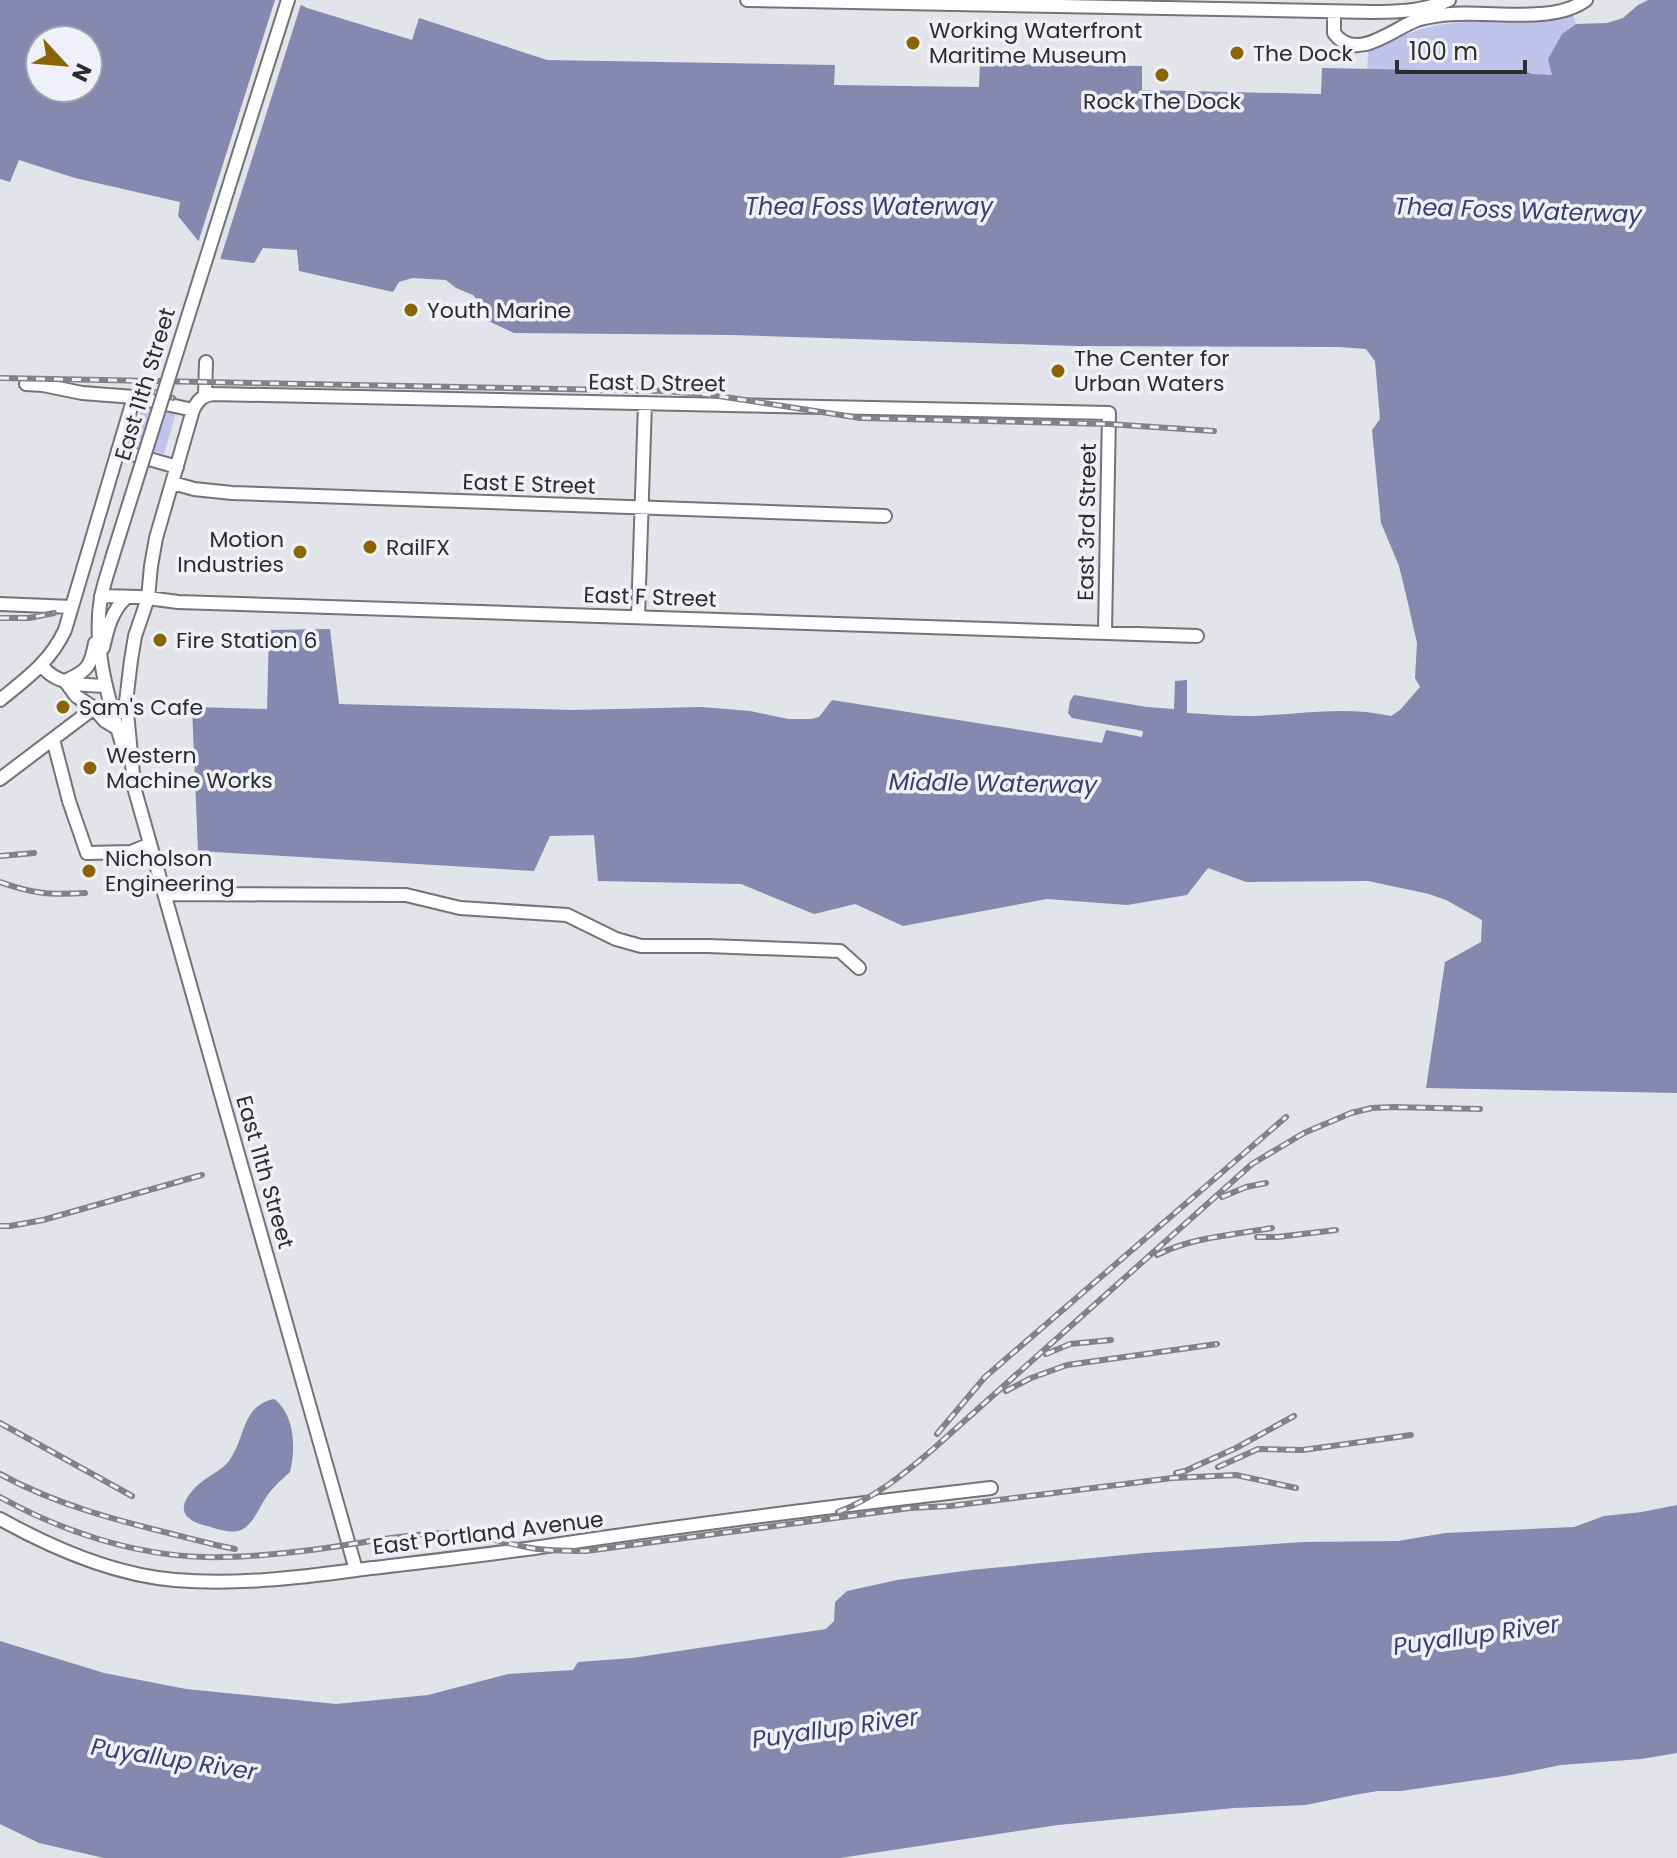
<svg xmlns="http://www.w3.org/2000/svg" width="1677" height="1858" viewBox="0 0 1677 1858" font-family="Poppins,sans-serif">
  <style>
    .green { fill: #c2c3ea }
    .water { fill: #8788af; fill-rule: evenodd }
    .pier { fill: #e3e3ea }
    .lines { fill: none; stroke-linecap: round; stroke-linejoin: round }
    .minor-casing { stroke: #73747a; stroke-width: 16 }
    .minor { stroke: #fff; stroke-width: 12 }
    .rail-casing { stroke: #828286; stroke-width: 6 }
    .rail { stroke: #f0f0f8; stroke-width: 3; stroke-dasharray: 9; stroke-linecap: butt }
    .minor-bridge-casing { stroke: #73747a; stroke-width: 16; stroke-linecap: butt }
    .minor-bridge { stroke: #fff; stroke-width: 12 }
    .poi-dot { fill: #896603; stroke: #f0f0f8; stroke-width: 3 }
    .labels { text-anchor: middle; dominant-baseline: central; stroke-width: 7; stroke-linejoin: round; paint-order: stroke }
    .poi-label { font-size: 22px; fill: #2d2d30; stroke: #f0f0f8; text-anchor: start }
    .street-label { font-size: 22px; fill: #2d2d30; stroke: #f0f0f8 }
    .water-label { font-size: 24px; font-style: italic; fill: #3e3c71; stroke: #f0f0f8 }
  </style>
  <rect width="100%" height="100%" fill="#e3e3ea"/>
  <!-- green -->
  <path class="green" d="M1573 14 1576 24 1562 34 1548 59 1553 76 1532 74 1527 72 1367 69 1369 47C1396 39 1425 25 1454 23 1494 19 1533 26 1573 14Z
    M147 395 179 402 164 454 129 445Z"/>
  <!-- water -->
  <path class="water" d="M0 0H292L307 8 412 40 419 18 547 60 835 65 834 85 979 87 980 64 1138 66H1142V90L1321 94 1322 68 1527 72 1532 74 1552 75 1548 59 1562 34 1576 24 1607 23 1623 18 1638 5 1648 0H1677V1093L1426 1088 1445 962 1481 942 1482 920 1446 900 1429 894 1368 881 1246 882 1208 868 1187 895 1127 905 1047 899 903 926 855 904 814 914 741 884 598 881 594 835 550 836 534 871 198 851 192 707 267 709 269 630 330 629 339 704 573 710 701 707 750 711 788 719H811L819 717 832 700 1102 743 1106 730 1142 737 1143 731 1072 718 1068 713 1070 701 1074 695 1147 707 1174 709 1175 681 1187 680V713C1208 714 1228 716 1249 716 1297 715 1343 705 1391 716L1400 710 1420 687 1415 678 1417 643 1407 599 1399 566 1381 523 1372 430 1380 419 1375 361 1366 349 1339 347 1076 346 731 335 514 333 484 319 479 302 473 295 456 288 446 280 412 278 399 282 393 292 299 271 297 250 263 248 254 263 212 258 178 216 180 202 75 178 19 160 10 182 0 179ZM40 40H88V88H40Z
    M274 1399C295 1415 296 1448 290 1472 281 1480 271 1489 265 1499 258 1510 254 1522 243 1529 232 1535 218 1529 207 1526 177 1519 178 1503 199 1484 208 1476 221 1471 229 1461 246 1438 241 1406 274 1399Z
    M1677 1505V1753L1641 1759 1561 1765 1511 1775 1401 1791H1378L1354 1795 1306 1805 1234 1808 1058 1825 840 1858H104L39 1843 0 1824V1641L104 1673 186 1689 336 1704 428 1695 508 1674 573 1670 578 1662 632 1658 826 1629 834 1621 835 1602 847 1591 897 1580 971 1570 1144 1553 1304 1542 1398 1541 1445 1533 1574 1527 1604 1516 1642 1512Z"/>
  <!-- pier -->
  <path class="pier" d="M275 0 302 1 219 263 210 262 197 246Z"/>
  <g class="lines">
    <defs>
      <path id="minor" d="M747 0 1372 12C1400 12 1424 11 1449 0
        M1334 12V33C1356 63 1392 29 1417 20 1422 18 1429 17 1435 16 1480 7 1549 27 1586 0
        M240 151 288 0
        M26 384 43 385 82 393 134 397 193 410
        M205 396 206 362
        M118 450 177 467
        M173 483 194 489 232 493 885 516
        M113 555C109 569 104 583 101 597 92 650 109 700 124 751
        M101 596 140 597 178 602 1197 636
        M0 604 72 607
        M638 617 645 403
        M103 648C107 630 112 609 127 597
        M42 665C54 685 84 685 105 686
        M67 680C88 671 91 665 95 643
        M65 681 76 696 94 708 105 721 118 729
        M0 700C27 678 50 662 65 630L134 397
        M53 739 69 801 87 853 131 852 150 844
        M0 779 94 708
        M132 780 356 1570
        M134 785 126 702 131 660 135 636 148 598 151 566 156 538 193 410C198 400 202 396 213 394L1109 413 1105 632
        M166 894 406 895 460 908 567 915 616 939 641 946H708L840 951 859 968
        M0 1519C54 1549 114 1575 175 1580 235 1585 297 1578 356 1570 422 1562 488 1555 554 1545 699 1523 845 1505 991 1488"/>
    </defs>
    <!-- minor casing -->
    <use href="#minor" class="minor-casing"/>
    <!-- minor -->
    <use href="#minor" class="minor"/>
    <defs>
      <path id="rail" d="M0 378 668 391 712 395 860 418 1108 424 1214 431
        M138 386 173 398
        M0 618H29L54 613
        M0 856 34 853
        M0 882C34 894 49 895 85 893
        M1222 1197 1246 1187 1266 1183
        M0 1226H10L43 1220 202 1175
        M1257 1237H1277L1336 1230
        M1157 1255C1192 1237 1233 1235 1272 1228
        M1046 1354 1070 1344 1111 1340
        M1006 1391 1031 1378 1067 1365 1217 1344
        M0 1423 132 1496
        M937 1434 985 1377 1286 1117
        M1218 1467 1258 1449 1303 1450 1411 1435
        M1176 1473 1185 1471 1236 1448 1294 1416
        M0 1474C67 1511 142 1526 216 1545L235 1549
        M0 1497C61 1531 133 1555 204 1557 242 1558 281 1554 319 1549 362 1543 404 1534 447 1533 476 1532 502 1543 531 1548 548 1551 568 1551 586 1551L910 1508 950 1506 1172 1478 1236 1475 1296 1488
        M838 1512C874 1498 903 1475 932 1450L1252 1164 1304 1133 1351 1113 1372 1108 1393 1107 1480 1109"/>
    </defs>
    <!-- rail casing -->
    <use href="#rail" class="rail-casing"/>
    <!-- rail -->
    <use href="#rail" class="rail"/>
    <defs>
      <path id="minor-bridge" d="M113 555 240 151"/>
    </defs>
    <!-- minor-bridge casing -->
    <use href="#minor-bridge" class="minor-bridge-casing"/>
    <!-- minor-bridge -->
    <use href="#minor-bridge" class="minor-bridge"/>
  </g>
  <!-- markers -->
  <g class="poi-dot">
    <circle cx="913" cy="43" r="8"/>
    <circle cx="1237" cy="53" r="8"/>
    <circle cx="1162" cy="75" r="8"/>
    <circle cx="411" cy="310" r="8"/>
    <circle cx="1058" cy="371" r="8"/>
    <circle cx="370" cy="547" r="8"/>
    <circle cx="300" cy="552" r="8"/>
    <circle cx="160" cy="640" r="8"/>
    <circle cx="63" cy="707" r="8"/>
    <circle cx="90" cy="768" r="8"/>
    <circle cx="89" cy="871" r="8"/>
  </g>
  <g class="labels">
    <!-- poi labels -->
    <g class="poi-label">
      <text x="929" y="30">Working Waterfront<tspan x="929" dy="25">Maritime Museum</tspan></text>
      <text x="1253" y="53">The Dock</text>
      <text x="1162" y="101" text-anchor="middle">Rock The Dock</text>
      <text x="427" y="310">Youth Marine</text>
      <text x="1074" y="358">The Center for<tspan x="1074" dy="25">Urban Waters</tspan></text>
      <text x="284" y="539" text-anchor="end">Motion<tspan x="284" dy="25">Industries</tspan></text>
      <text x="386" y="547">RailFX</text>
      <text x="176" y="640">Fire Station 6</text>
      <text x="79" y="707">Sam's Cafe</text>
      <text x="106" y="755">Western<tspan x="106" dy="25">Machine Works</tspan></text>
      <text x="105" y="858">Nicholson<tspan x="105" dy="25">Engineering</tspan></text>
    </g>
    <!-- street labels -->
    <g class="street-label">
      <text transform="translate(657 383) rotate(1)">East D Street</text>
      <text transform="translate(145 384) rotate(-73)">East 11th Street</text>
      <text transform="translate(529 484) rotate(2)">East E Street</text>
      <text transform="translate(1087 522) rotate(-89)">East 3rd Street</text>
      <text transform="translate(650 597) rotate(2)">East F Street</text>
      <text transform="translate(265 1172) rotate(74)">East 11th Street</text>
      <text transform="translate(488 1533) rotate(-7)">East Portland Avenue</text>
    </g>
    <!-- water labels -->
    <g class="water-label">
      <text x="869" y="206">Thea Foss Waterway</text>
      <text transform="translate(1518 210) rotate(2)">Thea Foss Waterway</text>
      <text transform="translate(993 783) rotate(1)">Middle Waterway</text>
      <text transform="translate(1476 1635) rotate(-8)">Puyallup River</text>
      <text transform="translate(835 1728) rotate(-8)">Puyallup River</text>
      <text transform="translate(174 1759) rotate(9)">Puyallup River</text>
    </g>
  </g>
  <!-- north arrow -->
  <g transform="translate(64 64) rotate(116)"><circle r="38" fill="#f0f0f8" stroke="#a2a2a8" stroke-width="2"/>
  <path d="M0-6L14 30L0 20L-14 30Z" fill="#896603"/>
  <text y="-12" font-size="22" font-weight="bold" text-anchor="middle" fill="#2d2d30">N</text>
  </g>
  <!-- scale -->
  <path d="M1397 60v12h128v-12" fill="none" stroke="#2d2d30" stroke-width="4"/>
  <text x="1409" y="60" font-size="24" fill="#2d2d30" stroke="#f0f0f8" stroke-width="6" paint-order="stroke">100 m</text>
</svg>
